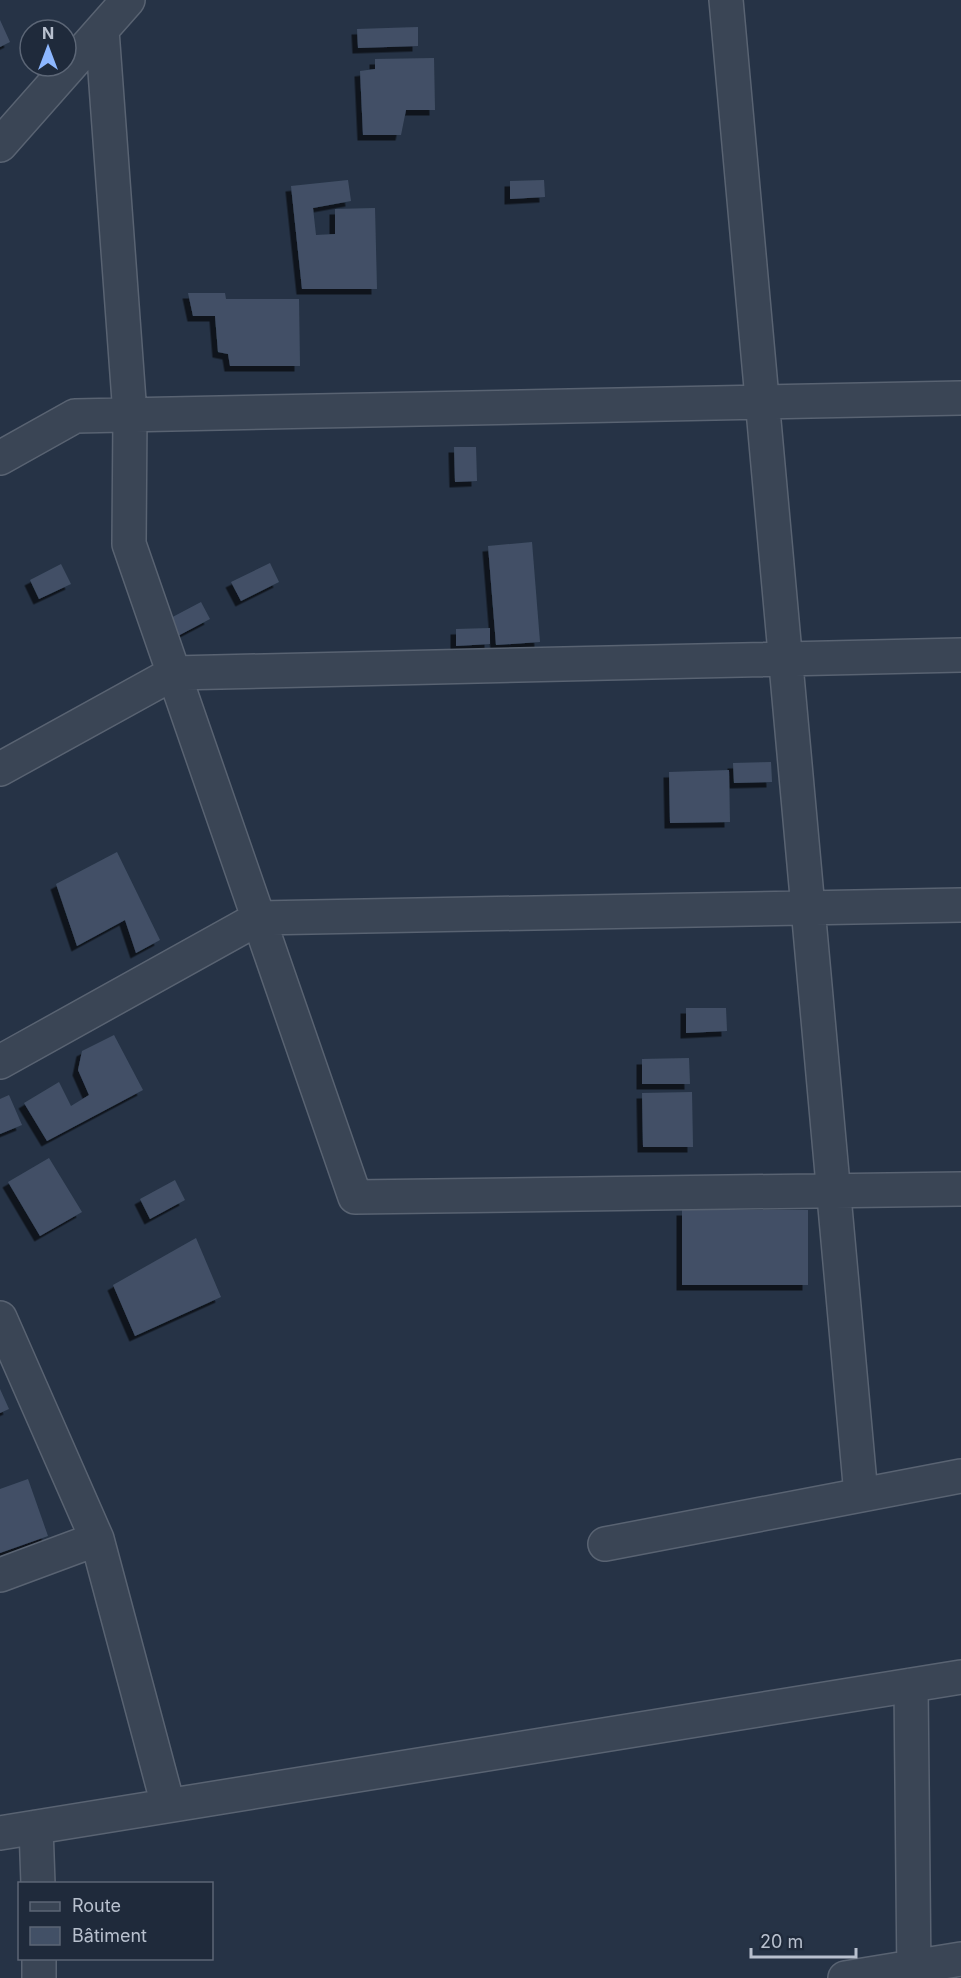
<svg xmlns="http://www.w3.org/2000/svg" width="961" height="1978" viewBox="0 0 961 1978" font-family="Inter,sans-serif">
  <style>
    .building { fill: #425066; filter: url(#shadow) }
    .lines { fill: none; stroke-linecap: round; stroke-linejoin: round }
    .minor-casing { stroke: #596372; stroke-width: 36 }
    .minor { stroke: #3a4555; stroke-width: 33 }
  </style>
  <defs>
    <filter id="shadow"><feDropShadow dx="-5.5" dy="5.5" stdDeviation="0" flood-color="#0009"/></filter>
  </defs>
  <rect width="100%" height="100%" fill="#263346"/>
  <!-- building -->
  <path class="building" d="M0 20 10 42 0 47Z
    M418 27V46L358 48 357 29Z
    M434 58 435 110H406L401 135H363L360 71 375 69V59Z
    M348 180 351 201 313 208 316 235 335 234V209L375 208 377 289H302L291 186Z
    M544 180 545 197 510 199V181Z
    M188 293H225L226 299H299L300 366H230L228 354 218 352 215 316H193Z
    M454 447H476L477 481 455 482Z
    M532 542 540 642 496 645 488 546Z
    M270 563 279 582 241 601 231 582Z
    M61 564 71 584 39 599 30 580Z
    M201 602 210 619 174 638 165 621Z
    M490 628V644L456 646V629Z
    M771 762 772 782 734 783 733 763Z
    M729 770 730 822 670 823 669 772Z
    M117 852 160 940 136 953 125 920 77 946 56 884Z
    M686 1008H726L727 1031 686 1033Z
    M114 1035 143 1090 47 1141 24 1103 59 1082 71 1106 89 1095 78 1070 82 1051Z
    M689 1058 690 1084H642V1059Z
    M692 1092 693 1147H643L642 1093Z
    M9 1095 22 1125 0 1134V1099Z
    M49 1158 82 1212 40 1236 8 1182Z
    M175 1180 185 1200 150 1219 140 1199Z
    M682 1210H808V1285H682Z
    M196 1238 221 1297 135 1336 113 1285Z
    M0 1389 9 1409 0 1413Z
    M28 1479 48 1536 0 1553V1489Z"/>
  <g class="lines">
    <defs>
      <path id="minor" d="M726 0 861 1495
        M102 30 130 415 129 544 355 1197 961 1189
        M0 145 128 0
        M0 458 75 416 961 398
        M0 769 174 673 961 655
        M0 1062 259 918 961 905
        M0 1318 97 1539 168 1805
        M605 1544 961 1476
        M0 1575 97 1539
        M911 1685 914 1978
        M36 1827 38 1884
        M0 1833 961 1677
        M39 1958V1978
        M845 1978 961 1959"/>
    </defs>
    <!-- minor casing -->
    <use href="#minor" class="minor-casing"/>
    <!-- minor -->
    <use href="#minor" class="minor"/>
  </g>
  <!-- legend -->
  <rect x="18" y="1882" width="195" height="78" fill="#1f2a3b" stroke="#5c6676" stroke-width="1.5"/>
  <rect x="30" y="1902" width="30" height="9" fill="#3a4555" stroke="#5c6676" stroke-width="1.5"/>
  <text x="72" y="1912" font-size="18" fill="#b8c0ce">Route</text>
  <rect x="30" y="1927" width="30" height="18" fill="#425066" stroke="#5c6676" stroke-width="1.5"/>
  <text x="72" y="1942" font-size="18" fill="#b8c0ce">Bâtiment</text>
  <!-- north arrow -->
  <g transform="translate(48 48)"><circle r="28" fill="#1f2a3b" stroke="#5c6676" stroke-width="1.5"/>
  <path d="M0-4.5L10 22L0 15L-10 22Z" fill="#8db7ff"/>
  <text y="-9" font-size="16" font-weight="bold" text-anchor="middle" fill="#b8c0ce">N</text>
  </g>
  <!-- scale -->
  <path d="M751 1948v9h105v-9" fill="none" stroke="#b8c0ce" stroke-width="3"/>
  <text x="760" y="1948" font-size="18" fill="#b8c0ce" stroke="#1f2a3b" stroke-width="4.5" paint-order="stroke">20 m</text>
</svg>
